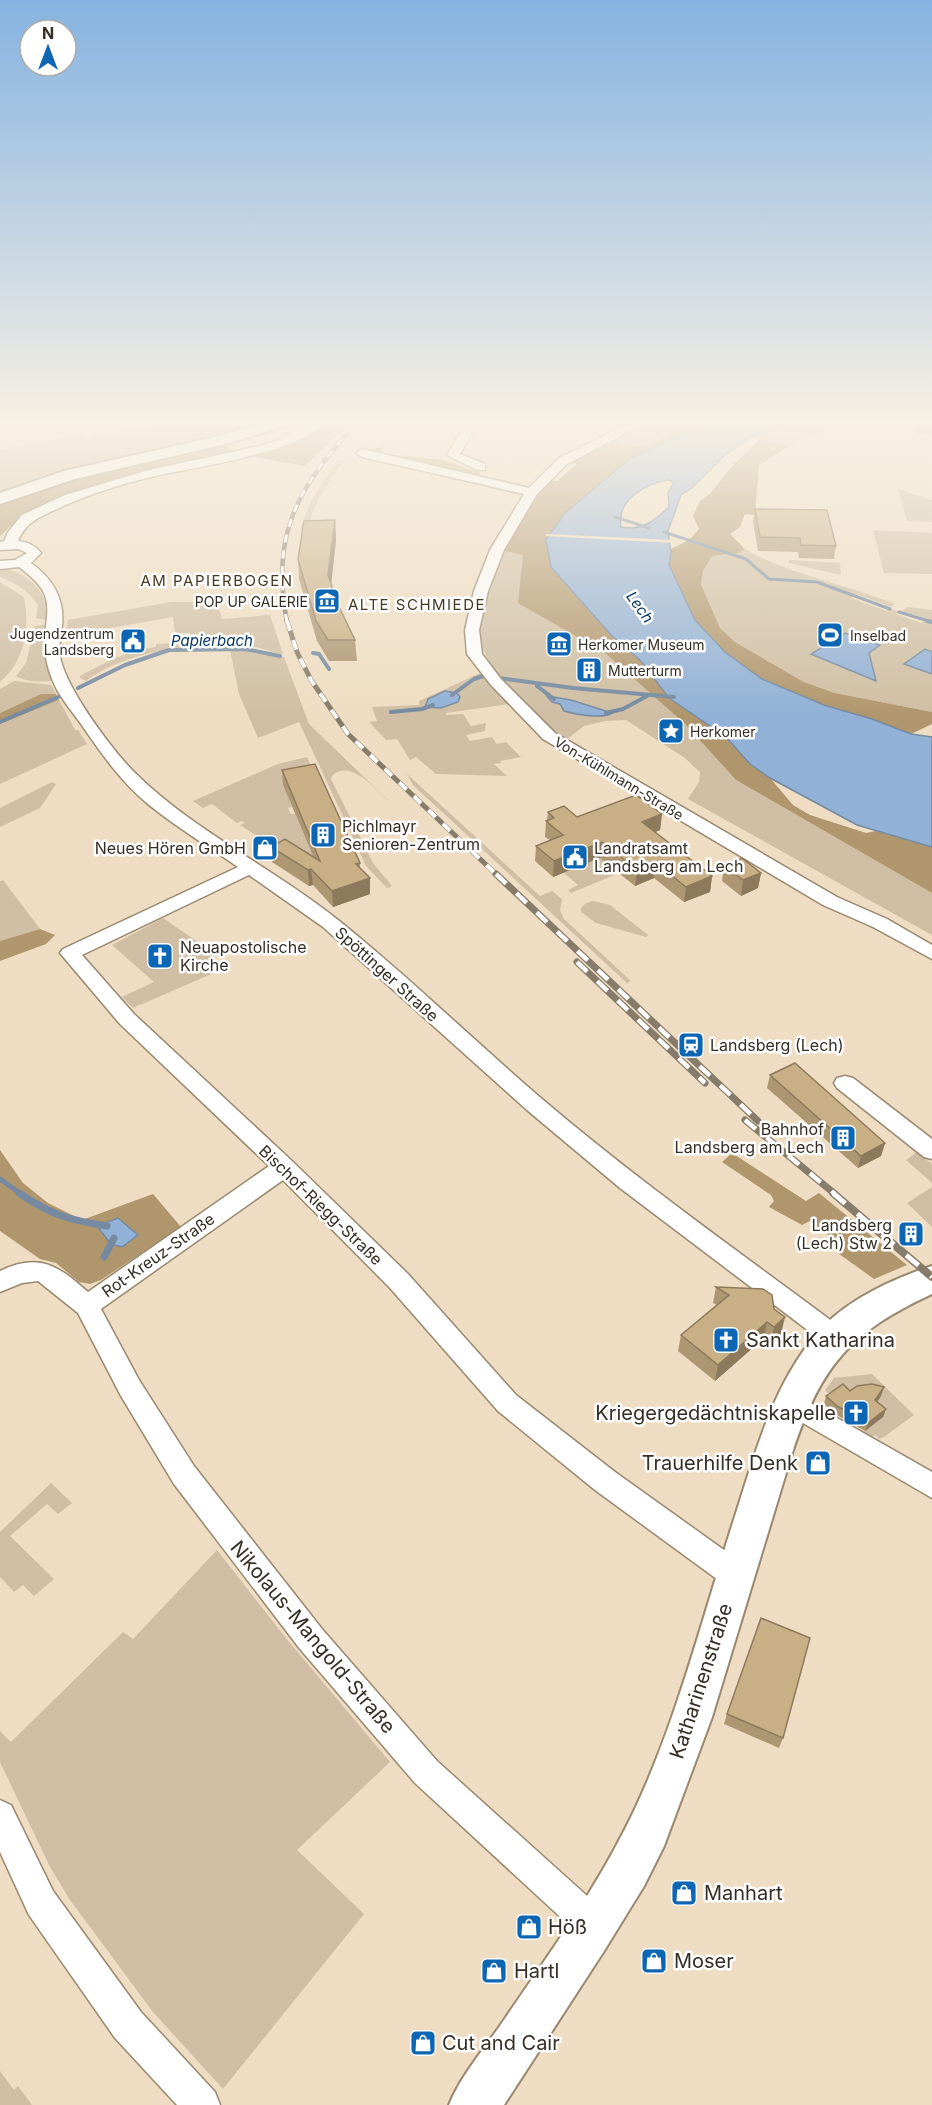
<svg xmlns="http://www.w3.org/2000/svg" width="932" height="2105" viewBox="0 0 932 2105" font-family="Inter,sans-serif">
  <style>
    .green { fill: #cfbea3 }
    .forest { fill: #b0966d }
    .water { fill: #91b1d6; stroke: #758aa1; stroke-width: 1.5; fill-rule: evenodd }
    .pier { fill: #eeddc2 }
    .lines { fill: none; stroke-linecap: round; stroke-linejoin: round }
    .stream-far3 { stroke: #758aa1; stroke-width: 3 }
    .stream-far2 { stroke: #758aa1; stroke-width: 4 }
    .stream-far1 { stroke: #758aa1; stroke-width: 5 }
    .stream { stroke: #758aa1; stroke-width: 7 }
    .minor-casing { stroke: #98886f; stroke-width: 3 }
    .secondary-casing { stroke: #98886f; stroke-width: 4 }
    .minor { fill: #fff; fill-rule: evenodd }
    .secondary { fill: #fff; fill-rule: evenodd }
    .rail-far3-casing { stroke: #877b6a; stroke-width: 4.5 }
    .rail-far2-casing { stroke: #877b6a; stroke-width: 5 }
    .rail-far1-casing { stroke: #877b6a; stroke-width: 7 }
    .rail-casing { stroke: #877b6a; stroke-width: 8 }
    .rail-far3 { stroke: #fff; stroke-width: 3; stroke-dasharray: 8; stroke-linecap: butt }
    .rail-far2 { stroke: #fff; stroke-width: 4; stroke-dasharray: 10; stroke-linecap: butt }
    .rail-far1 { stroke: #fff; stroke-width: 4.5; stroke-dasharray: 14; stroke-linecap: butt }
    .rail { stroke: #fff; stroke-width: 5; stroke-dasharray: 16; stroke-linecap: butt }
    .wall { fill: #ad9672 }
    .shaded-wall { fill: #8d7a5d }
    .building { fill: #c9af85; stroke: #8d7a5d; stroke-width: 1.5 }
    .labels { text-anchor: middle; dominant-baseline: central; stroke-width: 5; stroke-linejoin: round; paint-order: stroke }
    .far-poi-label { font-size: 14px; fill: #352e24; stroke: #fff; text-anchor: start }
    .far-street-label { font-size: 14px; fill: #352e24; stroke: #fff }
    .far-neighbourhood-label { font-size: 15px; letter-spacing: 1.5px; fill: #473922; stroke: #fff }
    .far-water-label { font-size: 15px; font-style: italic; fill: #063866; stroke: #fff }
    .poi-label { font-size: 16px; fill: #352e24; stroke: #fff; text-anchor: start }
    .street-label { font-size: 16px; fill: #352e24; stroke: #fff }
    .near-poi-label { font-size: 20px; fill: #352e24; stroke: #fff; text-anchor: start }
    .near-street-label { font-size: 20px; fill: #352e24; stroke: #fff }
  </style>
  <rect width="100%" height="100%" fill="#eeddc2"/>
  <!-- green -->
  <path class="green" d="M169 421H262L259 424C174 451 83 459 0 494V450L80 435 87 442 94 440 91 436Z
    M798 421H847L789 446 750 438Z
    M645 422 678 431C646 443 642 455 607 438Z
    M339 460 344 461C327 483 314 503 307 530L300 531C308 503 321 483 339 460Z
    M898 489 932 500V522L907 521Z
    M873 530 932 533V574L884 573Z
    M745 549C775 567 808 575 842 586 860 591 878 598 895 604L891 607 856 594 851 598 887 611 891 609 900 612 896 614 921 623 927 619 902 611 908 607 932 610V712L835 693 804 682 735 642 720 628 701 584 703 571 712 556 738 553Z
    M504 551 523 555 519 603 605 653 685 724 736 780 932 893V935L688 799 699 782 700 772 685 758 626 720 605 721 584 726 566 740C538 720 480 666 478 630 477 608 496 572 504 551Z
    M790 560 840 563 841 575 788 563Z
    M0 569C25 569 51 593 47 620L36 618 38 605C27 589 17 584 0 577Z
    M0 582 24 597C30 628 25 661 0 682Z
    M171 602H217L222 619 270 615 283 654C274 653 265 649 256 647 205 640 127 650 86 681L80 678V676C103 663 129 650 156 647V644L189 642 190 633H175L173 617 65 636 68 620Z
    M47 624 45 653 51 681C39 682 26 682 16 676L26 663 35 626Z
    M230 650 255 651 284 657 309 724 392 804C378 792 350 757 332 776L331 779 373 863 392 886 387 888 366 866 299 722 258 738 239 694Z
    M480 673 509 704 446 713V715L463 714 471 726 486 723 485 731 466 735 470 741 492 737 497 744 506 742 521 757 500 761 501 763 494 764 507 776 436 774 416 757 410 760 397 739 386 740 369 722 377 721 372 707 419 705V701Z
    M14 681 51 685 56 694H41L0 713V689Z
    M59 700 75 730H78L87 744 0 784V724Z
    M307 757 317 779 284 785 292 807 288 808 291 814H295L316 863 304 866 240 825 245 823 242 821 237 823 212 804 203 808 193 801 278 764Z
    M407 774 540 896 552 891 562 899 560 910 564 919 631 981 627 983 413 785Z
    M52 782 56 784 40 808 0 827V808Z
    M601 858 619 873 571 893 568 890 578 885 564 873Z
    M3 880 40 929 0 941V881Z
    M593 901 610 905 648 935 646 937 596 923 581 912V908L586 903Z
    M163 918 214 953 208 961 216 972 133 1008 122 997 154 982 112 945Z
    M917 1152 932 1164V1183L906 1160Z
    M932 1187V1227L907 1203Z
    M872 1374 914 1415 884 1437 879 1439 875 1435 869 1440 858 1436 883 1417 833 1398 825 1390 834 1378Z
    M51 1483 72 1503 58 1514 47 1504 10 1536 54 1579 34 1596 23 1585 14 1592 0 1577V1532Z
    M217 1550 285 1637 390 1762 297 1850 364 1914 223 2089 153 2012 70 1900 50 1867 0 1762V1731L11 1742 123 1632 133 1639Z
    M0 2071 14 2090 18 2086 32 2105H0Z"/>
  <!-- forest -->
  <path class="forest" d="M327 421H353L304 466 249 456 317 428Z
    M648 421H711L631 458 551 567 612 636 641 661 669 698 726 737 750 764 770 778 793 805 810 815 866 833 876 831 932 847V893L736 780 685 724 605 653 518 603 523 555 504 551 529 507 549 480 557 481 577 464 567 462 607 438C642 454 646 443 677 432L645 422Z
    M759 440 789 446 759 465 755 515 745 514 740 527 730 534 745 549 738 553 712 556 703 571 701 584 720 628 735 642 804 682 835 693 932 712V724L911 734 872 719 824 705 762 679 725 652 695 620 669 565 671 549 689 540 699 529 693 516 700 501 711 493 731 467Z
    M222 445 237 452C171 467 43 484 0 537V504L4 502 65 481Z
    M384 446 381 450 385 454 443 460 480 473 478 476 411 459 364 451Z
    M41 694H56L59 700 0 724V713Z
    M40 929 55 935 46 944 0 961V941Z
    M0 1150 23 1183 48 1203 82 1220 153 1194 181 1227 101 1280 90 1284 79 1282 56 1263 40 1259 0 1231Z
    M732 1153 806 1201 819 1193 907 1265 874 1279 835 1251 836 1241 810 1221 802 1225 769 1207 774 1201 771 1195 722 1162Z"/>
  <!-- water -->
  <path class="water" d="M711 421H798L750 438 725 455 693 487 681 495 668 531 671 554 669 565 695 620 725 652 762 679 824 705 872 719 911 734 932 737V847L857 825 770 778 750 764 726 737 669 698 641 661 612 636 551 567 546 540 565 513 631 458ZM668 480 674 482 668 493 669 507C654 521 643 531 621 527 616 500 645 484 668 480Z
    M845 633 880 645 869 653 876 681 811 654Z
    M925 649 932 652V674L904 664Z
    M445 691 457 693 460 697 458 702 441 708 425 707 428 699Z
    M547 696 571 700 612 713C602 719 577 715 564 711L560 704 552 702Z
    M118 1218 138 1235 122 1247 111 1244 97 1226Z"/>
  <!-- pier -->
  <path class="pier" d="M547 534 673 540V543L545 536Z"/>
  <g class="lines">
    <!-- stream-far3 -->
    <path class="stream-far3" d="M615 517 649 528
      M664 532 746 559 769 579 817 582 890 609
      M899 612 932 622"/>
    <!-- stream-far2 -->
    <path class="stream-far2" d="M927 621 932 622
      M313 653 319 654 329 669
      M537 686 554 699
      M78 688 125 665 169 650 245 649 280 656
      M452 695 474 679 483 676 573 688 674 697
      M391 712 422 709 433 705
      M606 713 623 709 647 696
      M0 722 58 697"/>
    <!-- stream-far1 -->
    <path class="stream-far1" d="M0 1179 21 1194"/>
    <!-- stream -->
    <path class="stream" d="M19 1193C51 1215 69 1220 107 1226
      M104 1257 114 1238"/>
    <defs>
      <path id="minor" d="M313 421H327C295 454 200 466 155 476 121 484 86 495 55 510 39 517 25 523 18 541 28 542 35 545 41 553L31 563C53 579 65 599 62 626 60 637 58 650 61 661 69 692 110 747 133 771 193 831 272 867 338 920 408 976 473 1040 542 1099 638 1181 742 1254 844 1330L848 1337 844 1344 835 1347 826 1344 620 1188 527 1110 323 927 249 875 82 955 134 1014 292 1161 408 1274 516 1395 615 1472 745 1565 749 1575 745 1585 735 1589 725 1585 595 1490 498 1411 390 1288 283 1180 101 1309 139 1380 194 1466 322 1629 437 1761 606 1913 611 1925 606 1937 594 1942 582 1937 415 1783 300 1649 174 1484 121 1396 78 1313 38 1281 22 1283 0 1292V1271C40 1252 58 1266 88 1292L269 1166 120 1024 60 953 63 949 238 867C208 846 176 827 148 804 121 782 101 753 81 724 73 713 64 702 57 690 51 678 45 661 45 647 45 606 59 597 19 567L0 569V561L15 560 27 553 18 549 0 550V542L4 541 8 532 22 515 65 495 145 471 260 446 283 438Z
        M467 421H479L460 454 485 464V470H477L447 455Z
        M633 421H649L567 464 537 494 504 550 488 591 479 630 482 654 501 679 555 733 837 897 887 919 932 945V959L873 927 823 905 543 739 491 685 467 654 465 630 474 591 490 550 524 494 362 457 356 453 362 449 529 488 559 458Z
        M845 1076 853 1078 932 1139V1159L924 1157 837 1088 834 1083 837 1078Z
        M793 1393 932 1472V1498L784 1412 780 1404 784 1396Z
        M0 1800 11 1805 53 1891 141 2012 215 2092 220 2105H177L115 2038 29 1915 0 1852Z"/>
      <path id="secondary" d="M269 421H294L292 424 225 444 75 479 0 504V493L64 471 215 437Z
        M932 1266V1294C850 1332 822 1365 793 1450L712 1717 664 1846 644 1886 604 1951 504 2105H449C462 2073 487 2046 506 2017 547 1957 591 1896 624 1831 674 1735 703 1614 737 1510 757 1447 776 1376 824 1326 851 1298 895 1278 932 1266Z"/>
    </defs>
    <!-- minor casing -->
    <use href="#minor" class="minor-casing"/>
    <!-- secondary casing -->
    <use href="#secondary" class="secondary-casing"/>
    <!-- minor -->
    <use href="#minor" class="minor"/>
    <!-- secondary -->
    <use href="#secondary" class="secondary"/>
    <defs>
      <path id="rail-far3" d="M287 622C270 531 299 487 358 421"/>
      <path id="rail-far2" d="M287 621 297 652 311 680 348 734 497 875"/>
      <path id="rail-far1" d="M496 874 758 1121
        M577 962 705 1083
        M745 1120 835 1194"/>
      <path id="rail" d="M833 1193 932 1277"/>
    </defs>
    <!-- rail-far3 casing -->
    <use href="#rail-far3" class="rail-far3-casing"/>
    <!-- rail-far2 casing -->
    <use href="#rail-far2" class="rail-far2-casing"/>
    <!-- rail-far1 casing -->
    <use href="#rail-far1" class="rail-far1-casing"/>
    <!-- rail casing -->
    <use href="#rail" class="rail-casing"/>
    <!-- rail-far3 -->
    <use href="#rail-far3" class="rail-far3"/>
    <!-- rail-far2 -->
    <use href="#rail-far2" class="rail-far2"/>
    <!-- rail-far1 -->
    <use href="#rail-far1" class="rail-far1"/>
    <!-- rail -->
    <use href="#rail" class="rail"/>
  </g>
  <!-- wall -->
  <path class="wall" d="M932 421V436L916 433 918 423Z
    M755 509 836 546 834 559 799 558 798 552 758 551 753 522Z
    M335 520 336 540 331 583 338 605 355 640 357 661H329L317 641 299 579 298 559Z
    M282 770 360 863V869L370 878V894L333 907 313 885 309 886 272 862 271 847 313 856 283 785Z
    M548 812 577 817 662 814 660 830 655 832 712 876 710 892 684 902 654 878 635 886 600 858 553 877 535 861 536 846 550 840 545 837 546 821 547 820Z
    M724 866 761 873 758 888 741 896 722 881Z
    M770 1075 885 1143 881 1156 858 1168 767 1088Z
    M716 1287 774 1309 781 1334 770 1343 764 1338 715 1381 678 1351 681 1335 717 1305 713 1303Z
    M850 1391 881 1396 877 1402 886 1409 883 1417 865 1431 835 1414 824 1404 826 1396Z
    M727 1714 783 1738 779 1748 724 1724Z"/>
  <!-- shaded-wall -->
  <path class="shaded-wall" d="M335 520 336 540 330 595 328 575Z
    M662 814 660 830 641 838 642 822Z
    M602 842 600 858 553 877 554 861Z
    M656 863 654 878 635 886 637 870Z
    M311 869 313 885 309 886 308 870Z
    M761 873 758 888 741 896 743 880Z
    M712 876 710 892 684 902 686 887Z
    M370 878V894L333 907 332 891Z
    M885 1143 881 1156 858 1168 861 1156Z
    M785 1317 781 1334 770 1343 774 1327Z
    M767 1322 764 1338 715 1381 718 1365Z
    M884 1387 881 1396 873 1408 875 1400Z
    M886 1409 883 1417 865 1431 868 1423Z"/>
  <!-- building -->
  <path class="building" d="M920 421H932V426L918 423Z
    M755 509 827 510 836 546 801 545 800 538 760 537Z
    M335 520 328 575 338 605 355 640H328L316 621 298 559 304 521Z
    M315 764 360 863 356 864 370 878 332 891 311 869 308 870 271 847 285 839 320 861 282 770Z
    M636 795 662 814 642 822 712 876 686 887 656 863 637 870 602 842 554 861 536 846 563 835 546 821 554 818 548 812 564 806 577 817Z
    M742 858 761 873 743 880 724 866Z
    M795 1063 885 1143 861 1156 770 1075Z
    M716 1287 763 1289 772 1295 774 1309 785 1317 774 1327 767 1322 718 1365 681 1335 729 1295Z
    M843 1384 850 1391 857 1386 872 1384 884 1387 875 1400 886 1409 868 1423 837 1406 826 1396Z
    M761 1618 810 1638 783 1738 727 1714Z"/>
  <!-- sky -->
  <linearGradient id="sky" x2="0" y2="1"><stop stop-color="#85b3e1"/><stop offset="0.59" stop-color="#f7f0e4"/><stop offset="1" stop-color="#f7f0e4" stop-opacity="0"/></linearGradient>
  <rect width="932" height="716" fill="url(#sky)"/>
  <!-- icons -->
  <defs>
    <symbol id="museum-square" viewBox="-11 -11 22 22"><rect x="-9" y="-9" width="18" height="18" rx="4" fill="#0d66b3" stroke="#fff"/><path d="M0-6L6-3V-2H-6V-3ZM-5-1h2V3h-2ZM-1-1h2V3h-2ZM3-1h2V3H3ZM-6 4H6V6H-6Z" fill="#fff"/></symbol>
    <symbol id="stadium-square" viewBox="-11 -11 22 22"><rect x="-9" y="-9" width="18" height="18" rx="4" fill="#0d66b3" stroke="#fff"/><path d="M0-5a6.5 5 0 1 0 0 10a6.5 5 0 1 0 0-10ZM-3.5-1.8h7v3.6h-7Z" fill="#fff"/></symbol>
    <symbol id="civic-square" viewBox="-11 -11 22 22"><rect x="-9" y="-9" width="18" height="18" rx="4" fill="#0d66b3" stroke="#fff"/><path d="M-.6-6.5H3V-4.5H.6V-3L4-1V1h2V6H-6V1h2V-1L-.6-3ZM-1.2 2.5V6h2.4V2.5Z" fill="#fff"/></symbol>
    <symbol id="building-square" viewBox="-11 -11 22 22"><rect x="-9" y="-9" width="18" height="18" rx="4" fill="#0d66b3" stroke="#fff"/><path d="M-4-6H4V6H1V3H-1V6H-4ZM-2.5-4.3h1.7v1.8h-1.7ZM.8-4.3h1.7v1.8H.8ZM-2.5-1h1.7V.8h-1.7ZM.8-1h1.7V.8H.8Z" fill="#fff"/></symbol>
    <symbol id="sight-square" viewBox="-11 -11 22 22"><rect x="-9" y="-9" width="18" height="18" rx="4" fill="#0d66b3" stroke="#fff"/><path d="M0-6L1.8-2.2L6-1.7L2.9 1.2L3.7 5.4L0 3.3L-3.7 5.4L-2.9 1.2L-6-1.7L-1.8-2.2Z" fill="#fff"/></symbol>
    <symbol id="shop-square" viewBox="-11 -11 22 22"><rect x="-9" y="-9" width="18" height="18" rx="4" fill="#0d66b3" stroke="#fff"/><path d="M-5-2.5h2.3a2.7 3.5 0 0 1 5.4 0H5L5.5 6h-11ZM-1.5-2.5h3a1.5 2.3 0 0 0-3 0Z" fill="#fff"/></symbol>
    <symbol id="church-square" viewBox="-11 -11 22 22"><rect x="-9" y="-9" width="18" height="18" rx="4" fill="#0d66b3" stroke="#fff"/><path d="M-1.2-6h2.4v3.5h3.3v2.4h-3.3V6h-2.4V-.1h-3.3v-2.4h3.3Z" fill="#fff"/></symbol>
    <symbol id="station-square" viewBox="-11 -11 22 22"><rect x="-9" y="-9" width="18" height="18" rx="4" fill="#0d66b3" stroke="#fff"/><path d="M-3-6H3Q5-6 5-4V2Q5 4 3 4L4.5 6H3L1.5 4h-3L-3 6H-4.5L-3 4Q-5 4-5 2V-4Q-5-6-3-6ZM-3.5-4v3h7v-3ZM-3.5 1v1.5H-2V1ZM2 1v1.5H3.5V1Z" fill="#fff"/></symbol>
  </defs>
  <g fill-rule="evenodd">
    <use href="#museum-square" x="312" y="586" width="30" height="30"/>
    <use href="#stadium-square" x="815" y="620" width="30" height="30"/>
    <use href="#civic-square" x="118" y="626" width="30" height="30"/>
    <use href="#museum-square" x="544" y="629" width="30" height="30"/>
    <use href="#building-square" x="574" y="655" width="30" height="30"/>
    <use href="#sight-square" x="656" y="716" width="30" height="30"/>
    <use href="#building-square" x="308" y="820" width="30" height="30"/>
    <use href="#shop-square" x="250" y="833" width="30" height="30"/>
    <use href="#civic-square" x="560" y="842" width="30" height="30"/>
    <use href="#church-square" x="145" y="941" width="30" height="30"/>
    <use href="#station-square" x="676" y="1030" width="30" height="30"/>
    <use href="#building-square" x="828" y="1123" width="30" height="30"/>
    <use href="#building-square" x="896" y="1219" width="30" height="30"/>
    <use href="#church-square" x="711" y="1325" width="30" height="30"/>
    <use href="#church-square" x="841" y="1398" width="30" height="30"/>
    <use href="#shop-square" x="803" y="1448" width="30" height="30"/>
    <use href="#shop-square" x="669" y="1878" width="30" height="30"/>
    <use href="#shop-square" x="514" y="1912" width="30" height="30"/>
    <use href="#shop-square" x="639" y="1946" width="30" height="30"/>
    <use href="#shop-square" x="479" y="1956" width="30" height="30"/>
    <use href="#shop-square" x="408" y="2028" width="30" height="30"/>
  </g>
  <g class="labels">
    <!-- far-poi labels -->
    <g class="far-poi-label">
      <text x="308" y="601" text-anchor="end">POP UP GALERIE</text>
      <text x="114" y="633" text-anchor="end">Jugendzentrum<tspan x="114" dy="16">Landsberg</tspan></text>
      <text x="850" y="635">Inselbad</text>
      <text x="578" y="644">Herkomer Museum</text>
      <text x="608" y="670">Mutterturm</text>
      <text x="690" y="731">Herkomer</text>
    </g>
    <!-- far-street labels -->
    <g class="far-street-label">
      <text transform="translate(619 778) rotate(31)">Von-Kühlmann-Straße</text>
    </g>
    <!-- far-neighbourhood labels -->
    <g class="far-neighbourhood-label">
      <text x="217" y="580">AM PAPIERBOGEN</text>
      <text x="417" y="604">ALTE SCHMIEDE</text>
    </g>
    <!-- far-water labels -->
    <g class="far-water-label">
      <text transform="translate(640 607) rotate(54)">Lech</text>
      <text x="212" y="640">Papierbach</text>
    </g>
    <!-- poi labels -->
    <g class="poi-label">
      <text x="342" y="826">Pichlmayr<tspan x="342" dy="18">Senioren-Zentrum</tspan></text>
      <text x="246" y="848" text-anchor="end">Neues Hören GmbH</text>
      <text x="594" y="848">Landratsamt<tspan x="594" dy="18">Landsberg am Lech</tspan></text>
      <text x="180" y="947">Neuapostolische<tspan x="180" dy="18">Kirche</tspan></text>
      <text x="710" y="1045">Landsberg (Lech)</text>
      <text x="824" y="1129" text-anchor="end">Bahnhof<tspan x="824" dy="18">Landsberg am Lech</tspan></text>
      <text x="892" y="1225" text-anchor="end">Landsberg<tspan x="892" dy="18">(Lech) Stw 2</tspan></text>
    </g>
    <!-- street labels -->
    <g class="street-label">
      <text transform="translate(387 974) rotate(42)">Spöttinger Straße</text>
      <text transform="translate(321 1205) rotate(44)">Bischof-Riegg-Straße</text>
      <text transform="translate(158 1255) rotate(-35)">Rot-Kreuz-Straße</text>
    </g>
    <!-- near-poi labels -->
    <g class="near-poi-label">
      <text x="746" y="1340">Sankt Katharina</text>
      <text x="836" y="1413" text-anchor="end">Kriegergedächtniskapelle</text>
      <text x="798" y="1463" text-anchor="end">Trauerhilfe Denk</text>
      <text x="704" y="1893">Manhart</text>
      <text x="548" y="1927">Höß</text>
      <text x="674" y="1961">Moser</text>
      <text x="514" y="1971">Hartl</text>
      <text x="442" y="2043">Cut and Cair</text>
    </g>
    <!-- near-street labels -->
    <g class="near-street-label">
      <text transform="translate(313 1637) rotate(50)">Nikolaus-Mangold-Straße</text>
      <text transform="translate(701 1681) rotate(-72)">Katharinenstraße</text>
    </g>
  </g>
  <!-- north arrow -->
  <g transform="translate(48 48)"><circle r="28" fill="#ffffff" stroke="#aeaba7" stroke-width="1.5"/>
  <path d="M0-4.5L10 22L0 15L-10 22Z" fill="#0d66b3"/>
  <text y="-9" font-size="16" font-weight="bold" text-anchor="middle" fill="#352e24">N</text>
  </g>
</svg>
